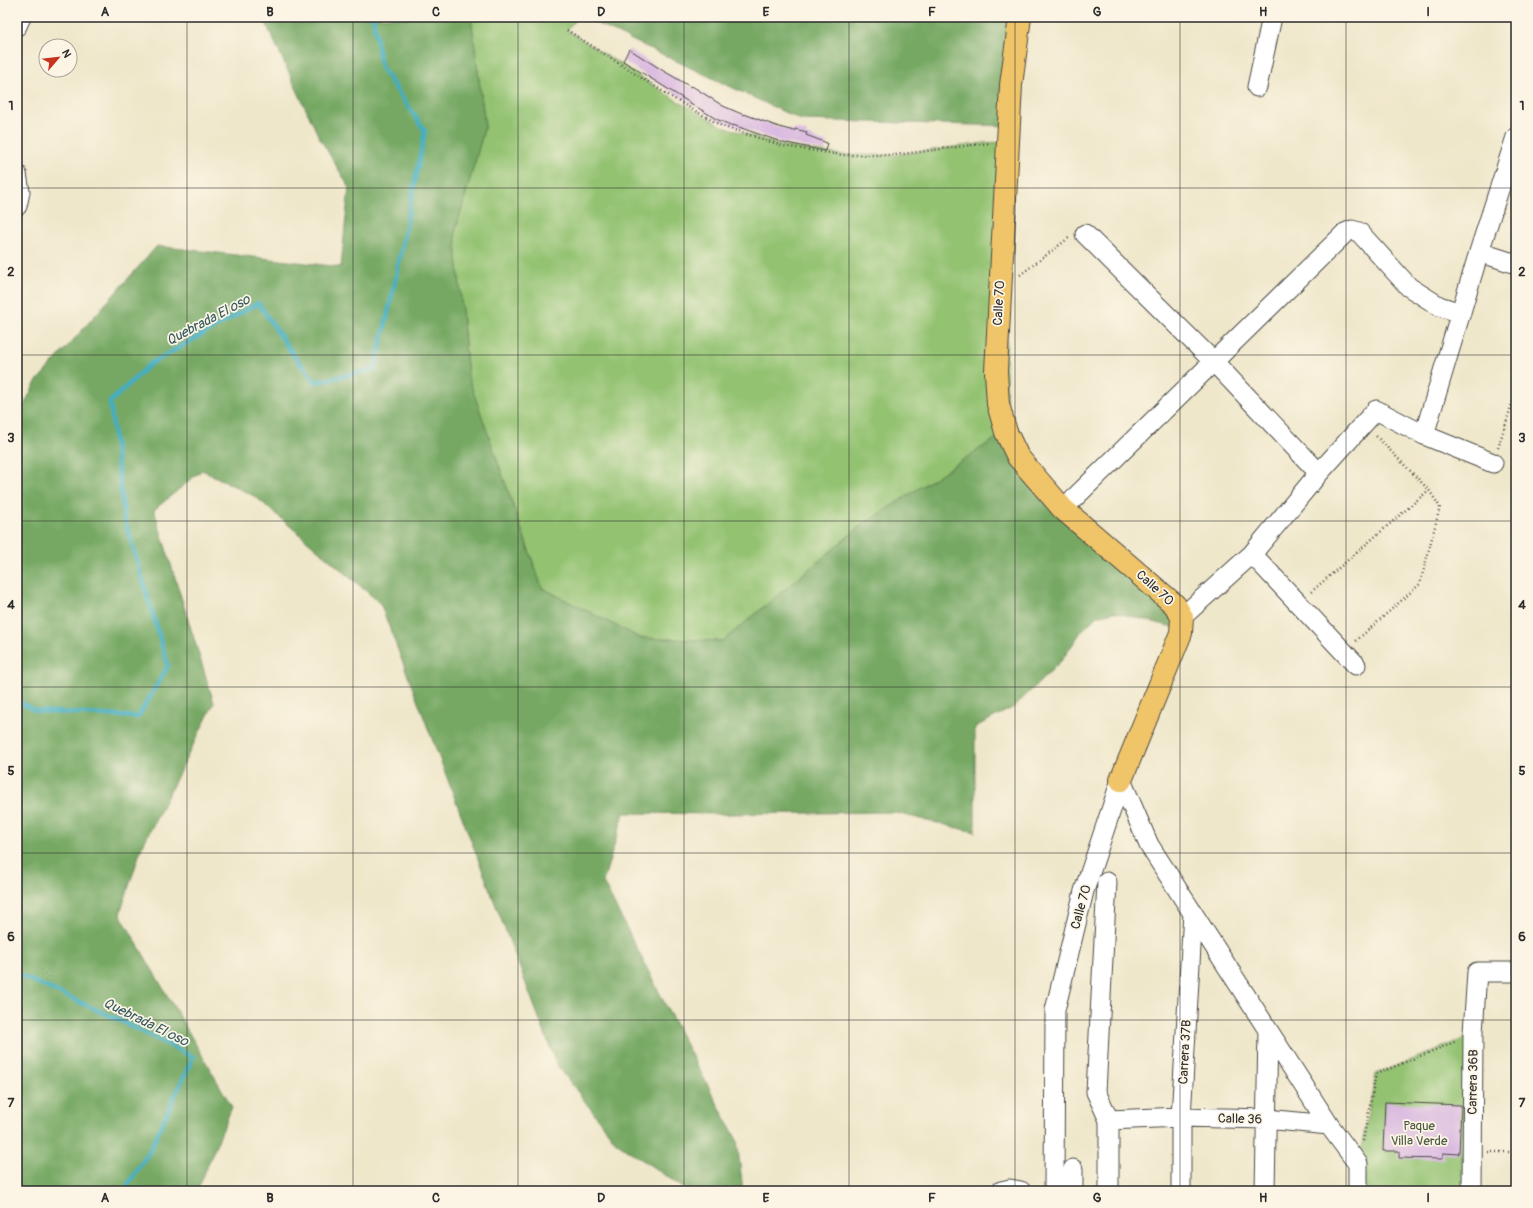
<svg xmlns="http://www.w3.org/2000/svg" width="1533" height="1208" viewBox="0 0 1533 1208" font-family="Pangolin,sans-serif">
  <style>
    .green { fill: #93c271; stroke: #5f764e }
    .forest { fill: #76a863; stroke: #506a47 }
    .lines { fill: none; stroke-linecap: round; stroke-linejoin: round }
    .stream { stroke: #43aec1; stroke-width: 4.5 }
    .building { fill: #d7b3e0 }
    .minor-casing { stroke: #484743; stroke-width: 21 }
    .major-casing { stroke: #484743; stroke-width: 24 }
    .path { stroke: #484743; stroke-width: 2.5; stroke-dasharray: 1 3; stroke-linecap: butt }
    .minor { stroke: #fff; stroke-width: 19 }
    .major { stroke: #f0c469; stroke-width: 22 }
    .grid { fill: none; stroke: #2b2b2b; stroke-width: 1; stroke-opacity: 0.55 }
    .labels { text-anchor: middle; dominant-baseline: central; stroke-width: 3.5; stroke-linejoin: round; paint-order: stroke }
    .street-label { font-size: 13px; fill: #2b2b2b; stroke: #fcf5e5 }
    .park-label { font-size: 13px; fill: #4a5840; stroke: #fcf5e5 }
    .water-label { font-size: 14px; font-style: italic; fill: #335960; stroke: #fcf5e5 }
    .neatline { fill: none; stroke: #2b2b2b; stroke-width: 1.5 }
    .grid-label { font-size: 13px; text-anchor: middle; font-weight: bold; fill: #2b2b2b }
  </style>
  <rect width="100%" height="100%" fill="#fcf5e5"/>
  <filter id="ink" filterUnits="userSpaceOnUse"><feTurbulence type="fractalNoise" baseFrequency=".025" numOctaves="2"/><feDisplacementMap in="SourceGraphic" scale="8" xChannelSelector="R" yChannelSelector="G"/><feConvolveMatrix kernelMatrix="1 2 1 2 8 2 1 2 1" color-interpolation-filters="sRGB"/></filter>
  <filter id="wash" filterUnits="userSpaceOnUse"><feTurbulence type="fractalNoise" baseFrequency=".012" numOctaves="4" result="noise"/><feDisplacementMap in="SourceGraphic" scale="16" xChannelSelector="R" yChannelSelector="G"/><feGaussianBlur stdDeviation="0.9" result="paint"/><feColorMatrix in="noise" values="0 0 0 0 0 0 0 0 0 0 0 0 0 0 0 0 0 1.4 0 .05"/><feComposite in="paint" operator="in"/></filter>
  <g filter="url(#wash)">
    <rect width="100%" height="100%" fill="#efe7ca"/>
    <!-- green -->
    <path class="green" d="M471 17H578L567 30 676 100 722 126 783 146 842 155H894L985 143 1008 142 1006 432 862 525 723 641 640 638 542 588 468 377 455 232 485 126Z
      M1473 1033 1472 1191H1358V1164L1376 1074 1461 1040Z"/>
    <!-- forest -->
    <path class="forest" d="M263 17H471L485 126 455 232 468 377 542 588 640 638 723 641 862 525 1006 432 1133 569 1175 605 1177 628 1114 612 1097 616 1081 632 1062 660 1014 707 975 727V832L892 812 725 814 624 813 603 882 684 1041 737 1140 743 1191H688L616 1142 557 1065 380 603 256 497 202 470 154 510 214 703 141 849 120 914 232 1107 197 1191H17V418L36 382 157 246 341 267 349 187 318 135Z
      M583 17H1022L1009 126 801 120Z"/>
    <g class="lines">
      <!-- stream -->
      <path class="stream" d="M17 701 37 711 138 717 168 666 124 517 110 402 150 364 258 303 294 356 316 382 375 369 393 291 425 131 381 67 373 17
        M17 974 117 1019 193 1057 150 1150 124 1191"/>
    </g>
    <g id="blocks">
      <!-- building -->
      <path class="building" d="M629 49 662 70 691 87 692 86 723 106 744 115V114L779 127 794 131 795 129 807 132 806 135 827 143 825 151 787 143V144L733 125V126L716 119 623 61Z
        M1385 1102 1461 1105 1459 1154 1443 1153V1159L1399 1158V1151H1383Z"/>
    </g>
  </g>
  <g filter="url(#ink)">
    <use href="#blocks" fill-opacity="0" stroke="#484743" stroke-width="1"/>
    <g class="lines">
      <defs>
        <path id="minor" d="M17 26 21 17
          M1257 87 1272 17
          M17 174 20 192 17 206
          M1085 234 1214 362 1319 473
          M1479 252 1516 264
          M1424 435 1479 252 1516 137
          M1063 509 1345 233 1352 230 1359 232 1409 287 1439 306 1461 313
          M1252 554 1356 665
          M1182 617 1252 554 1319 473 1376 410 1424 435 1493 463
          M1121 780 1149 845 1329 1125 1358 1164V1191
          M1107 882 1096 1092 1109 1120V1191
          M1109 1120 1181 1117 1266 1119 1329 1125
          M1001 1191 1010 1189 1021 1191
          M1054 1191 1055 1010 1084 891 1121 780
          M1073 1191V1169
          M1181 1191V1117L1193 913
          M1265 1191 1268 1031
          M1472 1191 1473 1033 1477 972H1516"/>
        <path id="major" d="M1020 17 1011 85 996 371 998 404 1006 432 1018 457 1063 509 1175 605 1182 617 1181 633 1121 780"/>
      </defs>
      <!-- minor casing -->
      <use href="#minor" class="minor-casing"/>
      <!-- major casing -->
      <use href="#major" class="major-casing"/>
      <!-- path -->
      <path class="path" d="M567 30 676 100 722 126 783 146 842 155H894L990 143
        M1020 275 1070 237
        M1498 448 1516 391
        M1311 592 1429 490
        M1356 641 1420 584 1440 507 1429 490 1375 435
        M1363 1141 1376 1074 1457 1041
        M1488 1152H1516"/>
      <!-- minor -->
      <use href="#minor" class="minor"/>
      <!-- major -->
      <use href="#major" class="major"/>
    </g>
  </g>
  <!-- grid -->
  <path class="grid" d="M187 17V1191M353 17V1191M518 17V1191M684 17V1191M849 17V1191M1015 17V1191M1180 17V1191M1346 17V1191M17 188H1516M17 355H1516M17 521H1516M17 687H1516M17 853H1516M17 1020H1516"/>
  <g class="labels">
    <!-- street labels -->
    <g class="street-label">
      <text transform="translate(999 303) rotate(-87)">Calle 70</text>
      <text transform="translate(1155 588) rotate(42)">Calle 70</text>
      <text transform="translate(1081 907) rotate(-75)">Calle 70</text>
      <text transform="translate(1185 1052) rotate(-87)">Carrera 37B</text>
      <text transform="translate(1473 1082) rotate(-89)">Carrera 36B</text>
      <text transform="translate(1240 1119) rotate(1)">Calle 36</text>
    </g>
    <!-- park labels -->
    <g class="park-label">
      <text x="1419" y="1126">Paque<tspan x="1419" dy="15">Villa Verde</tspan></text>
    </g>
    <!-- water labels -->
    <g class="water-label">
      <text transform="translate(208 320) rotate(-28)">Quebrada El oso</text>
      <text transform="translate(146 1022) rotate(26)">Quebrada El oso</text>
    </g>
  </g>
  <!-- margin -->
  <rect width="1533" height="1208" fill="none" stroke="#fcf5e5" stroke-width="44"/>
  <!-- north arrow -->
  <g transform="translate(58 58) rotate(62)"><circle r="19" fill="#fcf5e5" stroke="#a8a49b"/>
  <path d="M0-3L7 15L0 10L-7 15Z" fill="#c8321e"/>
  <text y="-6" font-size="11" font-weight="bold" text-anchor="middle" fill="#2b2b2b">N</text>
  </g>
  <rect x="22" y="22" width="1489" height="1164" class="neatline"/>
  <g class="grid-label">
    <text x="105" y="16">A</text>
    <text x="270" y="16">B</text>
    <text x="436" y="16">C</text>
    <text x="601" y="16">D</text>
    <text x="766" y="16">E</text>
    <text x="932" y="16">F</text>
    <text x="1097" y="16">G</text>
    <text x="1263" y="16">H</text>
    <text x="1428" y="16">I</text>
    <text x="11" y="110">1</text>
    <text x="1522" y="110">1</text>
    <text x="11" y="276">2</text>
    <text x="1522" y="276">2</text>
    <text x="11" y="442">3</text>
    <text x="1522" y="442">3</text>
    <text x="11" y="609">4</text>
    <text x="1522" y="609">4</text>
    <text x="11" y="775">5</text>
    <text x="1522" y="775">5</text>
    <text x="11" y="941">6</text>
    <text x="1522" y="941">6</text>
    <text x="11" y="1107">7</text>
    <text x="1522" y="1107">7</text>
    <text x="105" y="1202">A</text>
    <text x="270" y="1202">B</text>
    <text x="436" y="1202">C</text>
    <text x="601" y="1202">D</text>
    <text x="766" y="1202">E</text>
    <text x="932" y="1202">F</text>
    <text x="1097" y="1202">G</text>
    <text x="1263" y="1202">H</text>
    <text x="1428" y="1202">I</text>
  </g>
</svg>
